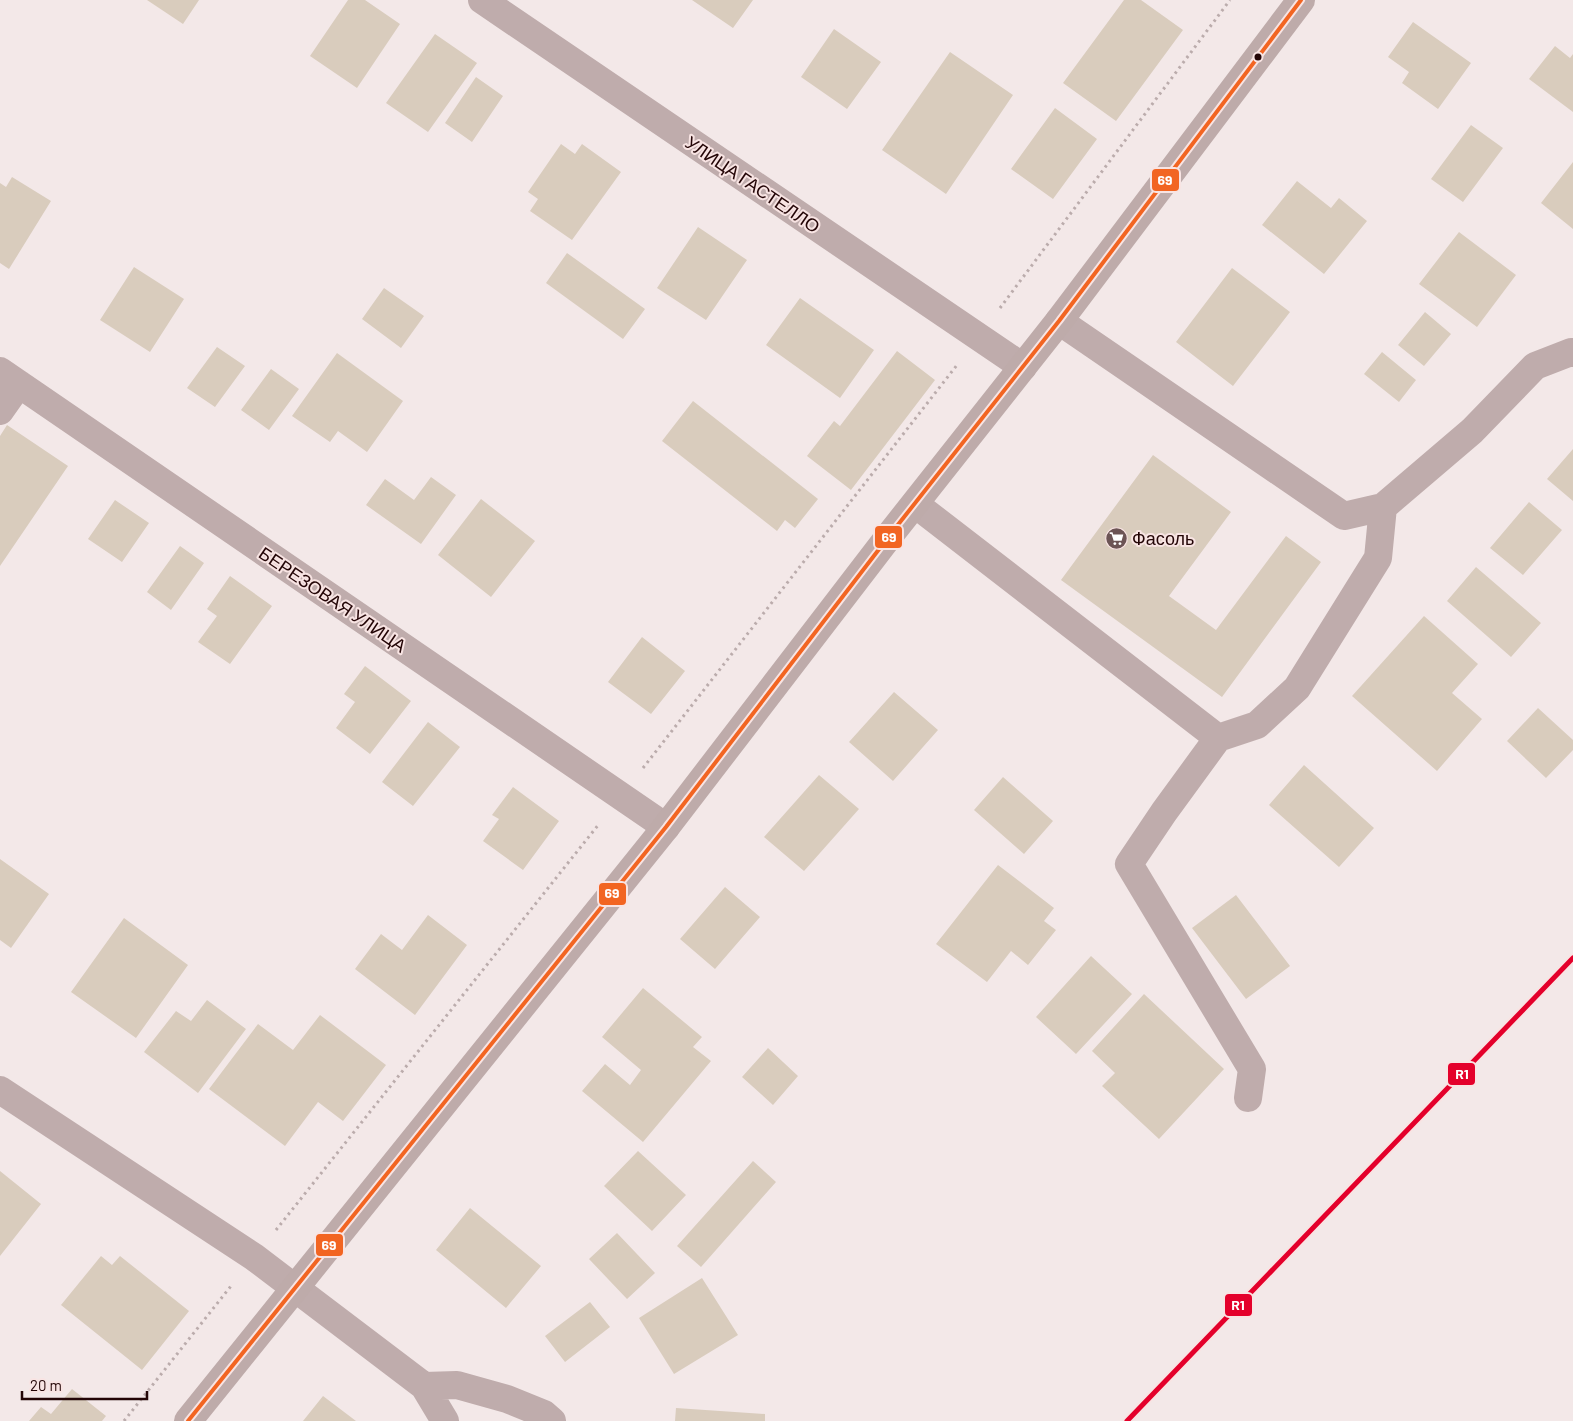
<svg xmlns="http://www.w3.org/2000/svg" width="1573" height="1421" viewBox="0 0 1573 1421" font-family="Barlow,sans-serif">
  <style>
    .building { fill: #d9ccbd }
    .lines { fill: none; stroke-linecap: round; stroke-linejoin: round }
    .path { stroke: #bbacac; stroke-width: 3; stroke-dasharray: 2.5 4; stroke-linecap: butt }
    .minor { stroke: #bfacac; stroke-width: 28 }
    .secondary { stroke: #beabaa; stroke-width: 28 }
    .bus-1-casing { stroke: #f8e4e3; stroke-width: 8 }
    .bus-1 { stroke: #f26522; stroke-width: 4 }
    .rail-1-casing { stroke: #f8e4e3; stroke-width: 9 }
    .rail-1 { stroke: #e4002b; stroke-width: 5 }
    .bus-dot { fill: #230506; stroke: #f8e4e3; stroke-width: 2 }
    .labels { text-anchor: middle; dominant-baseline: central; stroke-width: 4; stroke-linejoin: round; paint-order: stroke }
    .street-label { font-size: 18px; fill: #230506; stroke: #f8e4e3 }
    .poi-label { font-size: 18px; fill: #230506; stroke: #f8e4e3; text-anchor: start }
    .line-badge { stroke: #f8e4e3; stroke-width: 2 }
    .badge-label { font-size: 14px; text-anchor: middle; font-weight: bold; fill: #fff }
  </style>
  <rect width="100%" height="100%" fill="#f3e8e8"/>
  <!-- building -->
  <path class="building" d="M147 0H199L183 24Z
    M348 0H365L400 24 357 88 310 56Z
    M692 0H753L733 28Z
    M1124 0H1141L1183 30 1116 121 1063 83Z
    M1413 22 1471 63 1438 109 1402 83 1409 72 1388 57Z
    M834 29 881 62 847 109 801 77Z
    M435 34 477 63 428 132 386 103Z
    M1555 46 1570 58 1573 54V112L1529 79Z
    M950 52 1013 95 946 194 882 150Z
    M476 77 503 96 472 142 445 123Z
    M1055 108 1097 139 1053 199 1011 169Z
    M1471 125 1503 148 1463 202 1431 179Z
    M561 144 575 154 582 144 621 172 572 240 530 211 538 199 528 192Z
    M1573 162V229L1541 203Z
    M12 177 51 201 9 269 0 263V183L6 187Z
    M1297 181 1331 208 1339 198 1367 221 1324 274 1262 225Z
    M698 227 747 260 706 320 657 288Z
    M1459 232 1516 275 1477 327 1419 284Z
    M567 253 645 309 623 339 546 283Z
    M134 267 184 299 150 352 100 320Z
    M1232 268 1290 312 1233 386 1176 342Z
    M384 288 424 316 401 348 362 319Z
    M800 298 874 350 840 398 766 345Z
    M1425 312 1451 334 1424 366 1398 345Z
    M217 347 245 366 215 407 187 388Z
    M897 351 935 380 851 490 807 456 834 421 840 426Z
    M1382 352 1416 380 1399 402 1364 374Z
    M337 353 403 401 367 452 338 431 330 442 292 416Z
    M271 369 299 389 269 430 241 410Z
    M693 401 818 499 795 528 785 520 777 531 662 441Z
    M7 425 68 466 0 566V436Z
    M1573 449V501L1547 479Z
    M1153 455 1231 512 1169 596 1216 630 1286 536 1321 562 1222 697 1061 580Z
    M431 477 456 495 421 544 366 505 385 479 414 500Z
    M481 499 535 541 491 597 438 555Z
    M115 500 149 523 122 562 88 539Z
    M1529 502 1562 530 1523 575 1490 548Z
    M180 546 204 563 171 610 147 592Z
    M1476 567 1541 623 1511 657 1447 601Z
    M230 576 272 606 230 664 198 642 217 616 207 609Z
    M1424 616 1478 664 1452 693 1482 719 1437 771 1352 696Z
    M642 637 685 671 651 714 608 682Z
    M365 666 411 701 370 754 336 728 355 702 344 694Z
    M894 692 938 730 893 781 849 742Z
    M1538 708 1573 740V750L1546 778 1507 741Z
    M428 722 460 747 413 806 382 782Z
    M1304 765 1374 828 1339 867 1269 805Z
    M819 775 859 809 804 871 764 837Z
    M1003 777 1053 821 1024 854 974 810Z
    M513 787 559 821 523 870 483 841 499 819 492 815Z
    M0 859 49 894 11 948 0 940Z
    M998 865 1054 908 1044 921 1056 930 1028 965 1011 951 987 982 936 944Z
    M725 887 760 917 715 969 680 939Z
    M1236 895 1290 966 1246 999 1192 928Z
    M428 915 467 945 415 1015 355 969 381 934 402 950Z
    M124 918 188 965 136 1038 71 992Z
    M1091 956 1132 994 1076 1054 1036 1017Z
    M643 988 702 1037 693 1047 711 1061 643 1142 582 1091 605 1064 630 1085 641 1070 602 1037Z
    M1144 994 1224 1069 1159 1139 1102 1086 1115 1073 1092 1051Z
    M207 1000 246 1029 198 1093 144 1052 176 1011 191 1021Z
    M320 1015 386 1065 343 1121 318 1102 285 1146 209 1089 258 1024 293 1050Z
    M768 1048 798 1076 773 1105 742 1077Z
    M638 1151 686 1195 652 1231 604 1186Z
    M753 1161 776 1182 701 1267 677 1246Z
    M0 1171 41 1204 0 1256Z
    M470 1208 541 1266 506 1308 436 1250Z
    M617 1233 655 1273 627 1299 589 1259Z
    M101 1256 112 1265 120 1256 189 1311 142 1370 61 1305Z
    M702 1278 738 1335 674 1374 639 1318Z
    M590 1302 610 1327 565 1362 545 1336Z
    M72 1389 106 1416 102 1421H29L41 1407 51 1414Z
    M323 1396 356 1421H303Z
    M676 1408 765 1414V1421H675Z"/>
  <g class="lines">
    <!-- path -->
    <path class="path" d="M1000 308 1230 0
      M643 768 957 365
      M276 1230 599 824
      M124 1421 231 1286"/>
    <!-- minor -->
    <path class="minor" d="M482 0 1023 367
      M1059 321 1344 516 1383 507 1472 431 1535 366 1571 352 1573 353
      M0 371 666 827
      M0 411 19 384
      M915 504 1218 738 1164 812 1129 864 1252 1069 1248 1098
      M1218 738 1257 725 1297 688 1378 558 1383 507
      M0 1090 254 1257 424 1386 445 1421
      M424 1386 457 1385 507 1399 544 1414 552 1421"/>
    <!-- secondary -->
    <path class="secondary" d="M188 1421 666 827 893 531 1059 321 1301 0"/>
    <defs>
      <path id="bus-1" d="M188 1421 666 827 893 531 1059 321 1301 0"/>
    </defs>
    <!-- bus-1 casing -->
    <use href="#bus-1" class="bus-1-casing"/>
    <!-- bus-1 -->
    <use href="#bus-1" class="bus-1"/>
    <defs>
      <path id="rail-1" d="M1127 1421 1573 958"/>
    </defs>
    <!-- rail-1 casing -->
    <use href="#rail-1" class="rail-1-casing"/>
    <!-- rail-1 -->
    <use href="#rail-1" class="rail-1"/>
  </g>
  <!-- icons -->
  <defs>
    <symbol id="supermarket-disc" viewBox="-11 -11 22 22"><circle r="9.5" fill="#6c5455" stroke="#f8e4e3"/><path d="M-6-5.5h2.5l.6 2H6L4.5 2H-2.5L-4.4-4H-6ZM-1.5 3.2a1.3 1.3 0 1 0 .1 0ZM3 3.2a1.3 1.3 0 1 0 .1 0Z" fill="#fff"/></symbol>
  </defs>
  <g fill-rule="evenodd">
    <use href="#supermarket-disc" x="1104" y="526" width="25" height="25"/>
  </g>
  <!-- markers -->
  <circle class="bus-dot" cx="1258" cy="57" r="4.5"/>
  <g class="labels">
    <!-- street labels -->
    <g class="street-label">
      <text transform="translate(753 184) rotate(34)">УЛИЦА ГАСТЕЛЛО</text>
      <text transform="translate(333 599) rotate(34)">БЕРЕЗОВАЯ УЛИЦА</text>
    </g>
    <!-- poi labels -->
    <g class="poi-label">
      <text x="1132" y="538">Фасоль</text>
    </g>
  </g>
  <g class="line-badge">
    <rect x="1151" y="168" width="29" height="24" rx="5" fill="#f26522"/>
    <rect x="874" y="525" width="29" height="24" rx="5" fill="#f26522"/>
    <rect x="598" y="882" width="29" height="24" rx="5" fill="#f26522"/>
    <rect x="1447" y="1062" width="29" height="24" rx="5" fill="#e4002b"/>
    <rect x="315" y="1233" width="29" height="24" rx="5" fill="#f26522"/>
    <rect x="1224" y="1293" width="29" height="24" rx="5" fill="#e4002b"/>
  </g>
  <g class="badge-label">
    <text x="1165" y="185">69</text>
    <text x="889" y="542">69</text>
    <text x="612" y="898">69</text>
    <text x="1462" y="1079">R1</text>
    <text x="329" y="1250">69</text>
    <text x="1238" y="1310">R1</text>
  </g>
  <!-- scale -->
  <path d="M22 1391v8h125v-8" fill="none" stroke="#230506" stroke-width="2.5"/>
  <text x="30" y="1391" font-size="15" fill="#230506" stroke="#f8e4e3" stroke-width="4" paint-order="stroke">20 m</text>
</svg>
